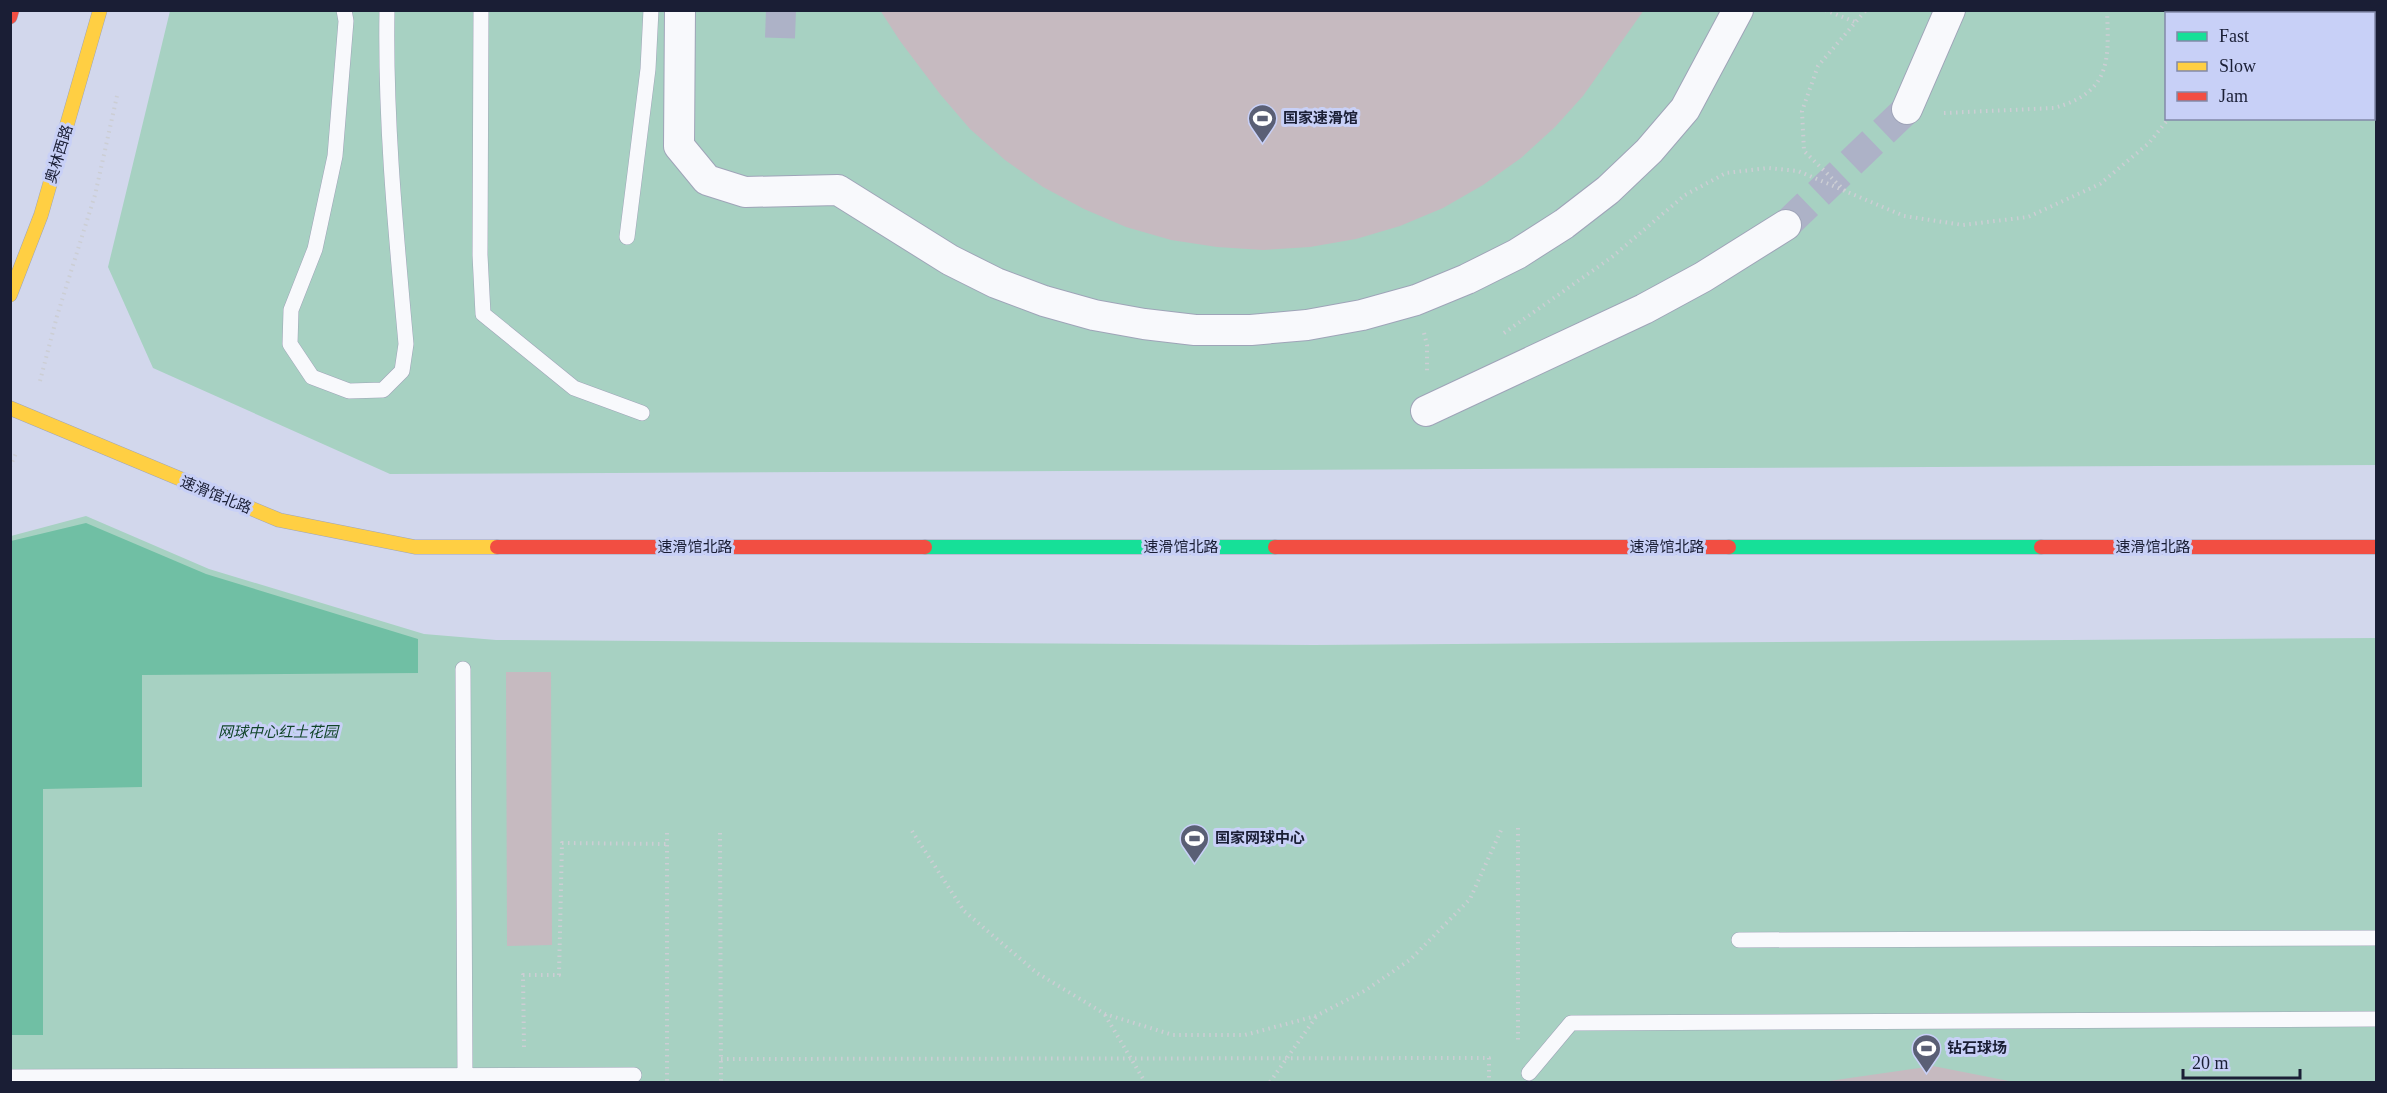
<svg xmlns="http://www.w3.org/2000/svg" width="2387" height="1093" viewBox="0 0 2387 1093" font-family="'Times New Roman','Noto Sans SC',serif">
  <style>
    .green { fill: #a7d1c2; fill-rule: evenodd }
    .forest { fill: #70bfa4 }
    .building { fill: #c6bac0 }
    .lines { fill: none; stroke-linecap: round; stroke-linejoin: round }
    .street-tunnel { stroke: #adb2c7; stroke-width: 30; stroke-dasharray: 30 15; stroke-linecap: butt }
    .lane-casing { stroke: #9fa4b8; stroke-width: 16 }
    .street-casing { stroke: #9fa4b8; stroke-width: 32 }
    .fast-casing { stroke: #9fa4b8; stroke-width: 15 }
    .slow-casing { stroke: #9fa4b8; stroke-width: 15 }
    .jam-casing { stroke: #9fa4b8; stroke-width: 15 }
    .path { stroke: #ccced4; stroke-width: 4; stroke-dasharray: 1.5 4.5; stroke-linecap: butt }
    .lane { stroke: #f8f9fc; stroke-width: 15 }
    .street { stroke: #f8f9fc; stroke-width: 30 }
    .fast { stroke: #16e098; stroke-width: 14 }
    .slow { stroke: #ffcf43; stroke-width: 14 }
    .jam { stroke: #f24e42; stroke-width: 14 }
    .labels { text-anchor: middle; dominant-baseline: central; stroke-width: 6; stroke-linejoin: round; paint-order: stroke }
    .poi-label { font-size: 15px; font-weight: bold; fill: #1a1e35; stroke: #c8d0f7; text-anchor: start }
    .street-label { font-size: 15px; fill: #1a1e35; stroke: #c8d0f7 }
    .park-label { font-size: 15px; font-style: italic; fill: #114529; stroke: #c8d0f7 }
  </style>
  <rect width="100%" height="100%" fill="#d2d7ec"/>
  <!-- green -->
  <path class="green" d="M170 11H2376V465L390 474 153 368 108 267ZM2166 14H2374V118H2166Z
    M86 516 209 569 424 634 496 640 1314 645 2376 638V1082H11V536Z"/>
  <!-- forest -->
  <path class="forest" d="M86 523 206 574 418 639V673L142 675V787L43 789V1035H11V541Z"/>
  <!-- building -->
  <path class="building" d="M880 10H1644L1583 96 1555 127 1521 158 1483 185 1443 208 1400 226 1356 239 1310 247 1263 250 1217 247 1171 240 1126 227 1084 209 1043 187 1005 160 970 129 940 94 900 41Z
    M506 672H551L552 945 507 946Z
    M1933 1066 2014 1082H1829V1081Z"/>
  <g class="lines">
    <!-- street-tunnel -->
    <path class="street-tunnel" d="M780 38 781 10
      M1786 225 1907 109"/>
    <defs>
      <path id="lane" d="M344 10 346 21 335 156 315 249 291 310 290 344 312 377 349 391 383 390 402 371 406 344C396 233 385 122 387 10
        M481 10 480 255 483 314 574 388 642 413
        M627 237 648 69 651 10
        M463 669 465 1075
        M1739 940 2376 938
        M1529 1073 1571 1023 2376 1019
        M10 1077 634 1075"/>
      <path id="street" d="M680 10 679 146 707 180 745 192 838 190 950 260 996 283 1044 301 1094 315 1144 324 1195 330H1251L1307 325 1362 315 1416 300 1467 279 1517 254 1564 224 1608 190 1649 151 1685 109 1738 10
        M1907 109 1950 10
        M1426 411 1644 309 1703 277 1786 225"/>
      <path id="fast" d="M925 547H1275
        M1729 547H2041"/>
      <path id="slow" d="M10 295 41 215 100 10
        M10 408 279 520 415 547H497"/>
      <path id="jam" d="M10 17 12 10
        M497 547H925
        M1275 547H1729
        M2041 547H2376"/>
    </defs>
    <!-- lane casing -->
    <use href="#lane" class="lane-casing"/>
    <!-- street casing -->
    <use href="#street" class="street-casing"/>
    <!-- fast casing -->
    <use href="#fast" class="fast-casing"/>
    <!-- slow casing -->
    <use href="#slow" class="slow-casing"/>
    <!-- jam casing -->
    <use href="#jam" class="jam-casing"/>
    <!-- path -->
    <path class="path" d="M1825 10 1855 22
      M2234 14 2235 10
      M1944 113 2054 108C2111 92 2109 61 2107 10
      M1845 191 1804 151 1802 111 1818 66 1866 10
      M1424 333 1427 345V373
      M1504 333 1612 257 1685 195 1726 173 1768 168 1798 171 1904 216 1963 225 2028 217 2100 184 2149 143 2169 118
      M40 381 57 316 95 195 117 96
      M10 467 17 451
      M1518 828V1043
      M912 831 964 911 1037 973 1105 1014 1173 1035H1245L1316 1016 1366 990 1411 959 1470 899 1502 828
      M667 833V1082
      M720 833 721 1082
      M1105 1015 1145 1082
      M524 1047 523 975H559L562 843 667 844
      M721 1059 1489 1058V1082
      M1270 1082 1316 1017"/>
    <!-- lane -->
    <use href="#lane" class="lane"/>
    <!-- street -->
    <use href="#street" class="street"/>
    <!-- fast -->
    <use href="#fast" class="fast"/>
    <!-- slow -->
    <use href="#slow" class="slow"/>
    <!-- jam -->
    <use href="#jam" class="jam"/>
  </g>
  <!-- icons -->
  <defs>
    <symbol id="stadium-pin" viewBox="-11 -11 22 30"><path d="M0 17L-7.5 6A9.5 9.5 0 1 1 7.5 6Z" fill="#5a5f75" stroke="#c8d0f7"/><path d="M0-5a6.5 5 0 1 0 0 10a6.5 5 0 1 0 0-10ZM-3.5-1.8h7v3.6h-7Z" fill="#fff"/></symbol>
  </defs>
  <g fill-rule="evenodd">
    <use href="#stadium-pin" x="1246" y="102" width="33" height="45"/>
    <use href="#stadium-pin" x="1178" y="822" width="33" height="45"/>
    <use href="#stadium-pin" x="1910" y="1032" width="33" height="45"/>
  </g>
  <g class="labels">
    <!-- poi labels -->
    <g class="poi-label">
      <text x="1283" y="118">国家速滑馆</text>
      <text x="1215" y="838">国家网球中心</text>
      <text x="1947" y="1048">钻石球场</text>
    </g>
    <!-- street labels -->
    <g class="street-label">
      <text transform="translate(59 154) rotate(-73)">奥林西路</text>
      <text transform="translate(216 495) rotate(22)">速滑馆北路</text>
      <text x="695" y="547">速滑馆北路</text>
      <text x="1181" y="547">速滑馆北路</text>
      <text x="1667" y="547">速滑馆北路</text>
      <text x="2153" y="547">速滑馆北路</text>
    </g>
    <!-- park labels -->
    <g class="park-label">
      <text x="278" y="732">网球中心红土花园</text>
    </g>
  </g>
  <!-- border -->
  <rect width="2387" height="1093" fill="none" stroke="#1a1e35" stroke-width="24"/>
  <!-- legend -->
  <rect x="2165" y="12" width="210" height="108" fill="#c8d0f7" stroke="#8289a9" stroke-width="1.5"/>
  <rect x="2177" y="32" width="30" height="9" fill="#16e098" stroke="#8289a9" stroke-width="1.5"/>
  <text x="2219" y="42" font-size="18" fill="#1a1e35">Fast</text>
  <rect x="2177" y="62" width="30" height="9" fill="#ffcf43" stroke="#8289a9" stroke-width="1.5"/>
  <text x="2219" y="72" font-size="18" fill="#1a1e35">Slow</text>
  <rect x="2177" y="92" width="30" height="9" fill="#f24e42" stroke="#8289a9" stroke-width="1.5"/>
  <text x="2219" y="102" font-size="18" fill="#1a1e35">Jam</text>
  <!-- scale -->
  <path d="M2183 1069v9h117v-9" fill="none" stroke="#1a1e35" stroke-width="3"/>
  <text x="2192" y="1069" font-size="18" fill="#1a1e35" stroke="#c8d0f7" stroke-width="4.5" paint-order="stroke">20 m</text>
</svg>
